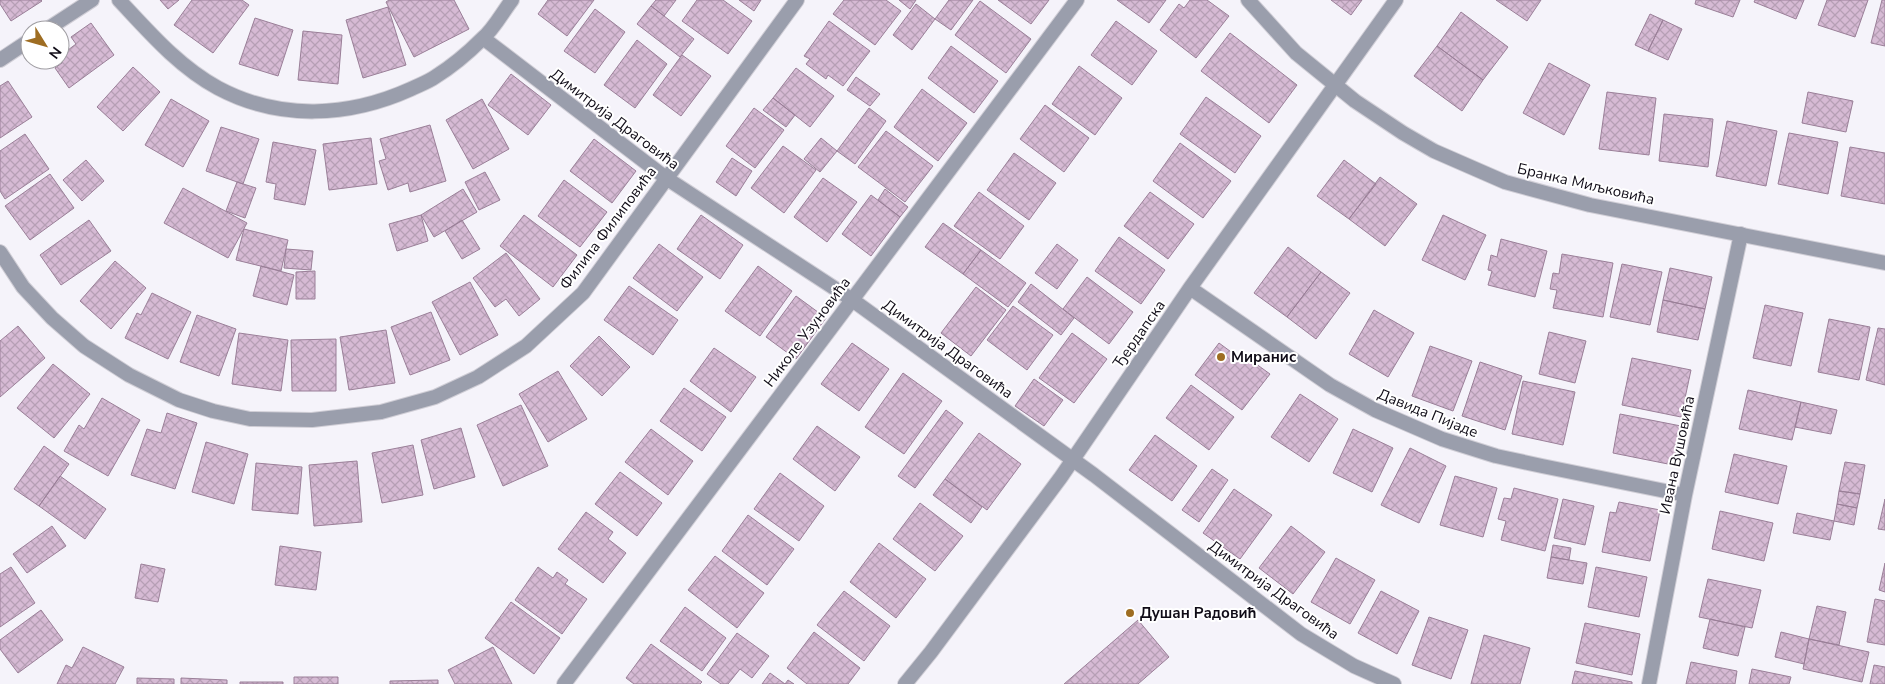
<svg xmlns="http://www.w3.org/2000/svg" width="1885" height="684" viewBox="0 0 1885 684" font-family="'Nunito Sans',sans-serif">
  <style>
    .building { fill: url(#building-cross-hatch); stroke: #9a7f98 }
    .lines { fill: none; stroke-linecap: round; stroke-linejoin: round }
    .minor-casing { stroke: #d0ced6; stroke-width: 16 }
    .tertiary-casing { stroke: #d0ced6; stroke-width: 16 }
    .minor { stroke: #9a9eac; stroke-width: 14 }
    .tertiary { stroke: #9a9eac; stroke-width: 14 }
    .poi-dot { fill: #9e6d22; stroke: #fff; stroke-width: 2 }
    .labels { text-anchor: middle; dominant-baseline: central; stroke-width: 4; stroke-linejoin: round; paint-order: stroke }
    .street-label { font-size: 15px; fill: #0f0b16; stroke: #fff }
    .poi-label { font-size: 15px; font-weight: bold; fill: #0f0b16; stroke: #fff; text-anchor: start }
  </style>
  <defs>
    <pattern id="building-cross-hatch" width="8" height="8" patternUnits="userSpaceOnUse" patternTransform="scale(1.25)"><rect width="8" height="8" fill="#d6bad4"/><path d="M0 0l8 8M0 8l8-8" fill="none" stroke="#b69fb5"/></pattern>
  </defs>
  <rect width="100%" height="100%" fill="#f5f3fa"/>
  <!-- building -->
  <path class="building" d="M0 0H41L42 1 11 21 0 4Z
    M160 0H179L168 9Z
    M192 0H242L249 5 213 53 174 25Z
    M389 0H454L469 29 414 57 386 2Z
    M548 0H594L567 36 538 14Z
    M656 0H676L664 16 651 6Z
    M697 0H723L752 21 728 54 682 21Z
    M739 0H761L754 11Z
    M844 0H886L901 11 875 45 833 14Z
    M899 0H916L910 9Z
    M949 0H973L951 30 935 19Z
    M998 0H1049L1031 24Z
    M1117 0H1166L1149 23Z
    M1190 0H1207L1229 16 1196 58 1160 30 1179 4 1184 8Z
    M1331 0H1362L1351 15Z
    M1496 0H1541L1527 21Z
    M1696 0H1740L1733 17 1695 4Z
    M1755 0H1804L1796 19 1754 2Z
    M1827 0H1868L1855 37 1818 25Z
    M1882 0H1885V46L1871 43Z
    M980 1 1031 39 1006 73 955 35Z
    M916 4 935 19 912 50 893 35Z
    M651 6 694 39 680 57 637 24Z
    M388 7 406 65 363 78 346 20Z
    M595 9 625 32 595 73 564 51Z
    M1461 12 1508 47 1483 80 1437 46Z
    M1650 14 1663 20 1648 51 1635 45Z
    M255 18 293 30 278 76 239 64Z
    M1663 20 1682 29 1668 60 1648 51Z
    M829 21 870 51 843 86 828 75 826 79 806 64 810 59 804 56Z
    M1116 21 1157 51 1132 85 1091 55Z
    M91 23 114 55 69 88 55 68 62 63 60 56 76 44 71 37Z
    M303 31 342 35 338 84 298 80Z
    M1230 33 1297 85 1269 123 1201 71Z
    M637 40 667 64 635 108 604 85Z
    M951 46 998 81 974 113 928 78Z
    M1437 46 1483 80 1462 111 1414 76Z
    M682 55 711 76 681 116 653 95Z
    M1549 63 1590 85 1564 135 1523 113Z
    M1079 66 1122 98 1095 135 1052 104Z
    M133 67 160 92 123 131 97 107Z
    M796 68 834 96 810 127 773 98Z
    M511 74 551 105 528 135 488 105Z
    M856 77 880 94 870 106 847 90Z
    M8 81 32 117 0 138V86Z
    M922 89 967 123 938 161 894 127Z
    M1607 92 1656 98 1649 155 1599 149Z
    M1808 92 1853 101 1846 132 1802 123Z
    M1206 97 1261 136 1235 173 1180 134Z
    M773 98 795 115 786 127 763 110Z
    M171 99 209 121 183 167 145 145Z
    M482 99 509 149 473 169 446 120Z
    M1045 105 1089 138 1064 172 1020 139Z
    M754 108 784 130 755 168 726 146Z
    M869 108 886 121 855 164 837 151Z
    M1664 114 1713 119 1708 167 1659 161Z
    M1727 121 1777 131 1766 186 1716 176Z
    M430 125 446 181 410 192 408 183 388 190 379 161 386 159 380 139Z
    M221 127 259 139 243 184 206 171Z
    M886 131 933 166 905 202 858 167Z
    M1789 133 1838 142 1828 194 1778 184Z
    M25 134 49 169 5 199 0 191V151Z
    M371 138 377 184 329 190 323 144Z
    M821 138 837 151 820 172 804 159Z
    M594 139 636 171 612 203 570 171Z
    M273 142 316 150 305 205 274 199 276 184 266 182Z
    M1180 143 1231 181 1203 218 1153 181Z
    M783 146 816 170 784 213 751 188Z
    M1850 147 1885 153V204L1841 196Z
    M1014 153 1056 183 1029 220 987 190Z
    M732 158 752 171 736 196 716 182Z
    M86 160 104 181 82 201 63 180Z
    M1344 160 1376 184 1349 219 1317 196Z
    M485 172 500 200 479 210 465 182Z
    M50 174 74 208 30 240 5 206Z
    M1380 177 1417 204 1385 246 1349 219Z
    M823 178 857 202 827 242 794 217Z
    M564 180 607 212 580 247 538 216Z
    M237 182 256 188 245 218 226 211Z
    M183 188 247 223 228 258 164 223Z
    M463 189 477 212 434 237 421 215Z
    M885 189 908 207 900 217 878 200Z
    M979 192 1024 226 1000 259 954 226Z
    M1150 192 1194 224 1168 259 1124 226Z
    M871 195 900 217 871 256 842 234Z
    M421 215 428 241 397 251 389 224Z
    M524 215 577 255 553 287 500 246Z
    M701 215 743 245 720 279 677 249Z
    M1443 215 1486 235 1465 280 1422 260Z
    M89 220 111 251 61 285 40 255Z
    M462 220 480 249 462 259 445 231Z
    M943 223 981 250 963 274 925 247Z
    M244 229 288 240 281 271 236 260Z
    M1119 237 1165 270 1141 304 1095 271Z
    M1501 239 1547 251 1535 297 1488 285 1492 271 1488 270 1491 255 1497 257Z
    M659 244 703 277 677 311 633 278Z
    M1057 244 1078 260 1057 289 1035 273Z
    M1288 247 1321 272 1287 317 1254 293Z
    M286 249 313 251 311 270 284 268Z
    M981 250 1026 283 1008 307 963 274Z
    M506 253 540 299 519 316 506 299 495 307 473 278Z
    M1562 254 1613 263 1603 317 1553 308 1557 290 1550 289 1553 273 1559 274Z
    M115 261 146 288 111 329 80 301Z
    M1622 264 1662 272 1650 325 1610 317Z
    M261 266 294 275 287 305 253 296Z
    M758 266 792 291 760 336 725 311Z
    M1670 268 1712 277 1705 309 1663 300Z
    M315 271V299H296V272Z
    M1321 272 1350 293 1316 339 1287 317Z
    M1087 277 1133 312 1109 344 1063 309Z
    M470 282 498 335 460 355 432 302Z
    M1031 284 1074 318 1061 335 1018 302Z
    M629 286 678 320 653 355 604 320Z
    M976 287 1006 310 971 356 941 333Z
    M152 293 191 312 168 359 125 338 137 313 141 315Z
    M796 296 826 318 796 359 766 337Z
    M1663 300 1705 309 1698 340 1657 332Z
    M1765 305 1803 313 1791 366 1753 358Z
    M1013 306 1053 335 1027 370 987 340Z
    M1374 310 1414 333 1388 377 1349 354Z
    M431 312 450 360 410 375 391 327Z
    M197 315 236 329 219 376 180 362Z
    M1829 319 1870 327 1859 380 1818 372Z
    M18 326 45 358 0 397V341Z
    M1878 328 1885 329V385L1866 380Z
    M386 330 395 383 349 390 340 337Z
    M1549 332 1586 341 1575 383 1539 374Z
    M239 333 288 340 281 391 232 384Z
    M1072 333 1107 359 1074 403 1039 378Z
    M599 336 630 367 602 396 570 366Z
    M336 339V391H292L291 340Z
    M852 343 889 369 859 411 821 384Z
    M1219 343 1238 357 1241 353 1270 374 1242 410 1195 375Z
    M1430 346 1472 361 1453 411 1412 396Z
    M714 348 756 377 731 412 690 381Z
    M1632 358 1691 370 1681 417 1622 405Z
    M1480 362 1522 376 1505 430 1462 416Z
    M53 364 90 394 54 438 17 408Z
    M558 371 587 419 548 442 519 394Z
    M903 373 942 401 904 454 865 427Z
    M1034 379 1063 400 1044 426 1015 406Z
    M1523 381 1575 392 1563 445 1512 434Z
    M1191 385 1234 417 1209 450 1166 418Z
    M684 388 726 417 702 451 660 421Z
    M1748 390 1801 402 1792 440 1739 429Z
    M1300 394 1338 419 1309 462 1271 437Z
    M102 398 140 420 108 476 64 451 79 425 84 429Z
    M1801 402 1837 410 1831 434 1795 427Z
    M521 405 548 466 503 486 477 425Z
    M946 410 963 423 915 488 898 476Z
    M167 413 197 423 175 489 131 475 147 429 161 433Z
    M1620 414 1681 426 1673 465 1613 453Z
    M817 426 860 457 835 491 793 459Z
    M461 428 475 477 434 489 421 440Z
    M651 429 693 461 668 495 625 462Z
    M1353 429 1393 448 1372 492 1333 473Z
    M979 433 1021 464 987 510 945 479Z
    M1155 435 1197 466 1172 501 1129 470Z
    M206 442 248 454 234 504 192 492Z
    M413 445 423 495 382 503 372 453Z
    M44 446 69 464 39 506 14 489Z
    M1410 448 1446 466 1419 523 1381 505Z
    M1734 454 1787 466 1778 504 1725 492Z
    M357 461 362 522 314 526 309 465Z
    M1845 462 1865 465 1860 494 1839 491Z
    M256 463 302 467 298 514 252 510Z
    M1212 469 1228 480 1199 522 1182 510Z
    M620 472 662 503 637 536 595 504Z
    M780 473 824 506 799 541 754 509Z
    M60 476 106 509 85 539 39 506Z
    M1455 476 1497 488 1483 537 1440 525Z
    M945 479 982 507 971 523 933 495Z
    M1514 488 1558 499 1545 551 1501 540 1506 521 1498 519 1504 498 1511 499Z
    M1234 489 1272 515 1240 559 1203 533Z
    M1839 491 1860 494 1857 508 1837 504Z
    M1563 499 1594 506 1585 545 1554 538Z
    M1885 499V530L1878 529Z
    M1619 502 1660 510 1650 561 1602 552 1610 512 1616 513Z
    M920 503 963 536 935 571 893 539Z
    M1837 504 1857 508 1854 525 1834 521Z
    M1720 511 1773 523 1764 561 1712 549Z
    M586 512 613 532 608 539 626 553 603 583 558 549Z
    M1797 513 1834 521 1830 540 1793 533Z
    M748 515 794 549 767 585 722 551Z
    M52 526 66 546 27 573 13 554Z
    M1291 526 1325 552 1293 594 1259 568Z
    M879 543 926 579 896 618 850 582Z
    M1553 545 1571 548 1569 560 1551 557Z
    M280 546 321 552 316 590 275 585Z
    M715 556 764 593 737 628 688 590Z
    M1551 557 1587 563 1583 584 1547 578Z
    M1336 558 1375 580 1350 624 1311 602Z
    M1885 563V592L1879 590Z
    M141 564 165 569 158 602 135 598Z
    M11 567 35 603 0 627V574Z
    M538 567 553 578 557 572 568 580 565 584 587 599 562 634 515 600Z
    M1596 567 1647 577 1639 617 1588 607Z
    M1708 579 1761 590 1752 628 1699 617Z
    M844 591 890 626 864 661 817 625Z
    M1381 591 1419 611 1397 654 1358 633Z
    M1875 599 1885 601V645L1867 642Z
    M511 602 560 638 534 674 485 638Z
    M1817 606 1846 612 1839 645 1809 639Z
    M685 607 726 638 702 671 660 641Z
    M41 610 63 640 18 673 0 649V640Z
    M1429 617 1468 630 1451 679 1412 665Z
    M1710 619 1745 627 1738 656 1703 648Z
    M1138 620 1169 657 1138 684H1064Z
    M1585 623 1640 634 1632 675 1576 663Z
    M814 632 860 668 848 684H807L787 668Z
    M1781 632 1809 639 1804 664 1775 657Z
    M737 633 769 656 752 678 740 669 728 684H721L707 674Z
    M1484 635 1530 648 1520 684H1471Z
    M1809 639 1869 652 1862 682 1803 669Z
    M651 644 702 682 700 684H634L626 678Z
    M83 647 124 667 115 684H57L66 665 72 668Z
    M493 647 512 684H455L448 670Z
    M1691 662 1737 671 1735 684H1686Z
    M1874 665 1885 667V684H1870Z
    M1752 669 1791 677 1789 684H1749Z
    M1575 671 1632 682V684H1572Z
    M770 673 785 684 788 680 794 684H762Z
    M294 677H338V684H294Z
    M137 678 174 679V684H137Z
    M181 678 227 680V684H181Z
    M438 680V684H390V681Z
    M240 682H283V684H240Z"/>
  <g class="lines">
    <defs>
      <path id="minor" d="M119 0C149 32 179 67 218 88 280 121 349 117 411 89 419 85 428 82 435 77 451 67 468 53 482 39 494 29 502 13 512 0
        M46 30 92 0
        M483 38 666 178 851 299 1094 475 1301 634 1354 666 1394 684
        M0 60 30 40
        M0 252 23 287 52 318 84 346 129 375 179 400 213 411 250 419 312 420 381 412 435 397 478 377 526 346 583 293 797 0
        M1190 288 1330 385 1375 410 1442 439 1496 456 1542 466 1685 495
        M564 684 1077 0
        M905 684 931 652 1061 477 1190 288 1396 0
        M1649 684 1685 495 1741 234"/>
      <path id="tertiary" d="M1248 0 1296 53 1355 101 1403 133 1434 151 1505 182 1590 205 1885 263"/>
    </defs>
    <!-- minor casing -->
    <use href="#minor" class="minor-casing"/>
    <!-- tertiary casing -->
    <use href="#tertiary" class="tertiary-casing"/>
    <!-- minor -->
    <use href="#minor" class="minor"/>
    <!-- tertiary -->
    <use href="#tertiary" class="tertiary"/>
  </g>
  <!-- markers -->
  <g class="poi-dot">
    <circle cx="1221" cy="357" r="5"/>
    <circle cx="1130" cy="613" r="5"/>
  </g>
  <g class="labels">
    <!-- street labels -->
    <g class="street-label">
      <text transform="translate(615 119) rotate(37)">Димитрија Драговића</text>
      <text transform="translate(1586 184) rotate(13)">Бранка Миљковића</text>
      <text transform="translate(608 228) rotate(-53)">Филипа Филиповића</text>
      <text transform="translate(807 332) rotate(-53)">Николе Узуновића</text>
      <text transform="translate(1139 334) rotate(-55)">Ђердапска</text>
      <text transform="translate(948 349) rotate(36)">Димитрија Драговића</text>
      <text transform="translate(1428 413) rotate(22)">Давида Пијаде</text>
      <text transform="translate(1677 455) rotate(-78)">Ивана Вушовића</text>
      <text transform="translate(1274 590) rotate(36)">Димитрија Драговића</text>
    </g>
    <!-- poi labels -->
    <g class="poi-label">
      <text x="1231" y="357">Миранис</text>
      <text x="1140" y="613">Душан Радовић</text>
    </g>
  </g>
  <!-- north arrow -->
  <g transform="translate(45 45) rotate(127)"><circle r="24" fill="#ffffff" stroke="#9f9da2"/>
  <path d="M0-4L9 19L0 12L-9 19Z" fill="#9e6d22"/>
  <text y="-8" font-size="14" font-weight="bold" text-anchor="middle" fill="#0f0b16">N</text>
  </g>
</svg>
